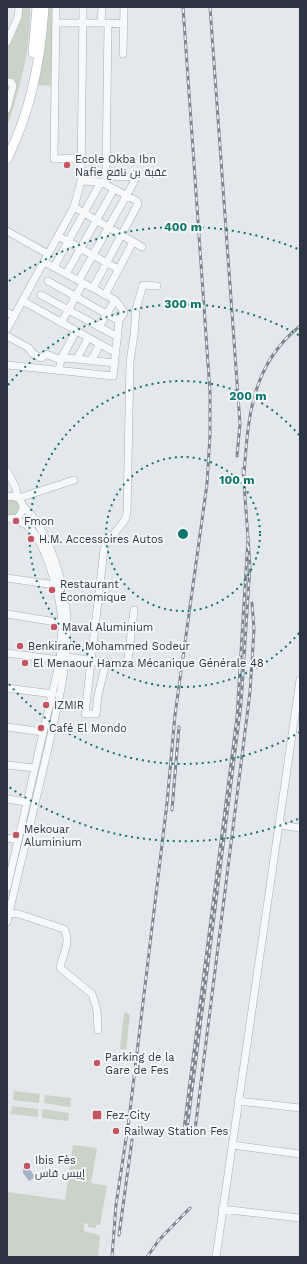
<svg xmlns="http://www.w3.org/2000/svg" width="307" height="1264" viewBox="0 0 307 1264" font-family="'Work Sans',Cairo,sans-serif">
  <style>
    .green { fill: #c9d4c6 }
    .water { fill: #a3b3c7 }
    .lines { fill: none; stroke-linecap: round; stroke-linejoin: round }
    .minor-casing { stroke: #a9aeb5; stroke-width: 8 }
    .major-casing { stroke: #a5abb6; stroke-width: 10 }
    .minor { stroke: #f7f8f9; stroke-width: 7 }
    .major { stroke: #fff; stroke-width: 9 }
    .rail-casing { stroke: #7f8693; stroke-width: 3 }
    .rail { stroke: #f4f6f8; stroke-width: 1.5; stroke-dasharray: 4.5; stroke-linecap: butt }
    .ring { fill: none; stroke: #0f766e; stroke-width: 2; stroke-dasharray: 2 4 }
    .poi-dot { fill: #c45662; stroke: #f4f6f8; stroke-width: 1.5 }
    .labels { text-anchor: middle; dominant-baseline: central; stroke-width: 4; stroke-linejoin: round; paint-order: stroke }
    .poi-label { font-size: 11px; fill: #2d3442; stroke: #f4f6f8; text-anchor: start }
    .centre { fill: #0f766e; stroke: #f4f6f8; stroke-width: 2 }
    .ring-label { font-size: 12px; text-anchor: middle; font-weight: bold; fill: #0f766e; stroke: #f4f6f8; stroke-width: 4; stroke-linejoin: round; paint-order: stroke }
  </style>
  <rect width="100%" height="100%" fill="#e4e7eb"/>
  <!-- green -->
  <path class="green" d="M20 7H30C31 48 20 88 7 127V115L15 81 7 77V48L20 18Z
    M47 7H53L52 86 38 85 44 53Z
    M9 499 15 500 21 507 17 515 7 516V501Z
    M124 1013 130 1014 126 1050 120 1049Z
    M14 1091 40 1094 39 1103 13 1100Z
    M45 1095 71 1098 70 1107 44 1103Z
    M12 1106 38 1109V1117L11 1114Z
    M43 1109 69 1113 68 1121 42 1118Z
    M73 1145 97 1148 91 1183 107 1186 100 1225H96V1228L88 1227V1224L84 1223V1231L100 1235 98 1257H7V1192L65 1200Z"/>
  <!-- water -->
  <path class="water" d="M23 1167 29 1168 35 1177 29 1181 23 1173Z"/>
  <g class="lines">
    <defs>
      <path id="minor" d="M56 7 54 159 81 158
        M56 23H108L106 176
        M101 23 102 7
        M108 23 124 24
        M7 42 18 17 19 7
        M123 54 124 7
        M7 82H11L13 86 7 109
        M81 181 101 182 137 201 138 204 93 288
        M74 207 142 247
        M7 231 48 254
        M58 236 118 269
        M54 267 101 182H105
        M66 274 114 189
        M79 280 135 180 133 177 106 176V179
        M48 281 119 321
        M41 295 118 337
        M105 295 133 242
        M23 301 116 353
        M7 312 14 316
        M61 323 83 283
        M99 327 115 300
        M7 329 74 207 81 181 83 7
        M7 336 29 348 32 353 41 358 46 354 58 359 66 358 115 363
        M77 359 88 338
        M91 361 100 344
        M7 365 113 376 119 321 124 313C124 310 117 303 115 300L44 262
        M59 371 61 359 76 331
        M7 471 16 488 17 497
        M7 497C16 494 23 500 23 509L18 518 7 519
        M19 498 74 480
        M7 578 55 585
        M7 614 62 623
        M7 653 60 660
        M66 657 126 665 128 659 134 610
        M106 663 98 695 96 714H85L104 549C108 535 125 527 127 513L130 362 134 335 136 309 143 285 157 286
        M7 688 53 694
        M7 727 43 732
        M7 765 34 768
        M7 799 26 802
        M280 825 300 828
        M7 838 18 840
        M7 888 60 660C61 648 62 636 62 623 61 599 47 546 30 528 26 524 20 522 14 519
        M9 913 19 914 64 929C72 942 62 955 60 968L92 994 97 1010 98 1030
        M7 922C20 864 35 806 48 748 57 708 68 667 67 626 67 588 50 532 23 506
        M238 1101 300 1108
        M232 1145 300 1154
        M222 1209 300 1218
        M216 1257 300 680"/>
      <path id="major" d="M33 53 37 7
        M7 159C30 113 41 59 44 7"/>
    </defs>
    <!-- minor casing -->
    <use href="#minor" class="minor-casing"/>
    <!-- major casing -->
    <use href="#major" class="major-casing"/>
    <!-- minor -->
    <use href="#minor" class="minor"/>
    <!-- major -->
    <use href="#major" class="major"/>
    <defs>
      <path id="rail" d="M210 7 240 424 237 456
        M243 469 248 538
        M244 475C248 418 251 365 300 326
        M172 810 179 727
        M184 1129 237 717 248 538 250 566 241 704 187 1130
        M195 1130 250 692 254 629 252 603
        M119 1235 132 1140
        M112 1257 116 1205 129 1119 167 803 175 715 207 484 210 435V392L183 7
        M147 1257 159 1240 190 1208"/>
    </defs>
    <!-- rail casing -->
    <use href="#rail" class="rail-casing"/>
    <!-- rail -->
    <use href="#rail" class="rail"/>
  </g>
  <!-- distance rings -->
  <g class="ring">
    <circle cx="183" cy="534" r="77"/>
    <path d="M299 633A153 153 0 1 1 299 435"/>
    <path d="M300 732A230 230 0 0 1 8 683M8 385A230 230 0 0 1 300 336"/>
    <path d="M298 819A307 307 0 0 1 9 787M9 281A307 307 0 0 1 298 249"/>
  </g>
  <!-- markers -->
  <g class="poi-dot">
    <circle cx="67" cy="165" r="4"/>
    <circle cx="16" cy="521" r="4"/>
    <circle cx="31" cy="539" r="4"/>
    <circle cx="52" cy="590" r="4"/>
    <circle cx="54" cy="627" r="4"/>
    <circle cx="20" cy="646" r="4"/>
    <circle cx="25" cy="663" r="4"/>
    <circle cx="46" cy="705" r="4"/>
    <circle cx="41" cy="728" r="4"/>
    <circle cx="16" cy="835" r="4"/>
    <circle cx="97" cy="1063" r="4"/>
    <rect x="92" y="1110" width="10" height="10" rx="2"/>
    <circle cx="116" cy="1131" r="4"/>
    <circle cx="27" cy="1166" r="4"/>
  </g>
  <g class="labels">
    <!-- poi labels -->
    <g class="poi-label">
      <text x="75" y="159">Ecole Okba Ibn<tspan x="75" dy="13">Nafie عقبة بن نافع</tspan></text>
      <text x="24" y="521">Fmon</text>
      <text x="39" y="539">H.M. Accessoires Autos</text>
      <text x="60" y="584">Restaurant<tspan x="60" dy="13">Économique</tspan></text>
      <text x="62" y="627">Maval Aluminium</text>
      <text x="28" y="646">Benkirane Mohammed Sodeur</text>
      <text x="33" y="663">El Menaour Hamza Mécanique Générale 48</text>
      <text x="54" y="705">IZMIR</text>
      <text x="49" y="728">Café El Mondo</text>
      <text x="24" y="829">Mekouar<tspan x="24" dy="13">Aluminium</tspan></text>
      <text x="105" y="1057">Parking de la<tspan x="105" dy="13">Gare de Fes</tspan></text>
      <text x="106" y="1115">Fez-City</text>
      <text x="124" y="1131">Railway Station Fes</text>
      <text x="35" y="1160">Ibis Fès<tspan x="35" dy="13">إيبس فاس</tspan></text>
    </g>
  </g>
  <circle cx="183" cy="534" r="6" class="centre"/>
  <g class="ring-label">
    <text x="183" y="231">400 m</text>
    <text x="183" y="308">300 m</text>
    <text x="248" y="400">200 m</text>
    <text x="237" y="484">100 m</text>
  </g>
  <!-- border -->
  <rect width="307" height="1264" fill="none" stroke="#2d3442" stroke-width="16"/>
</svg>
